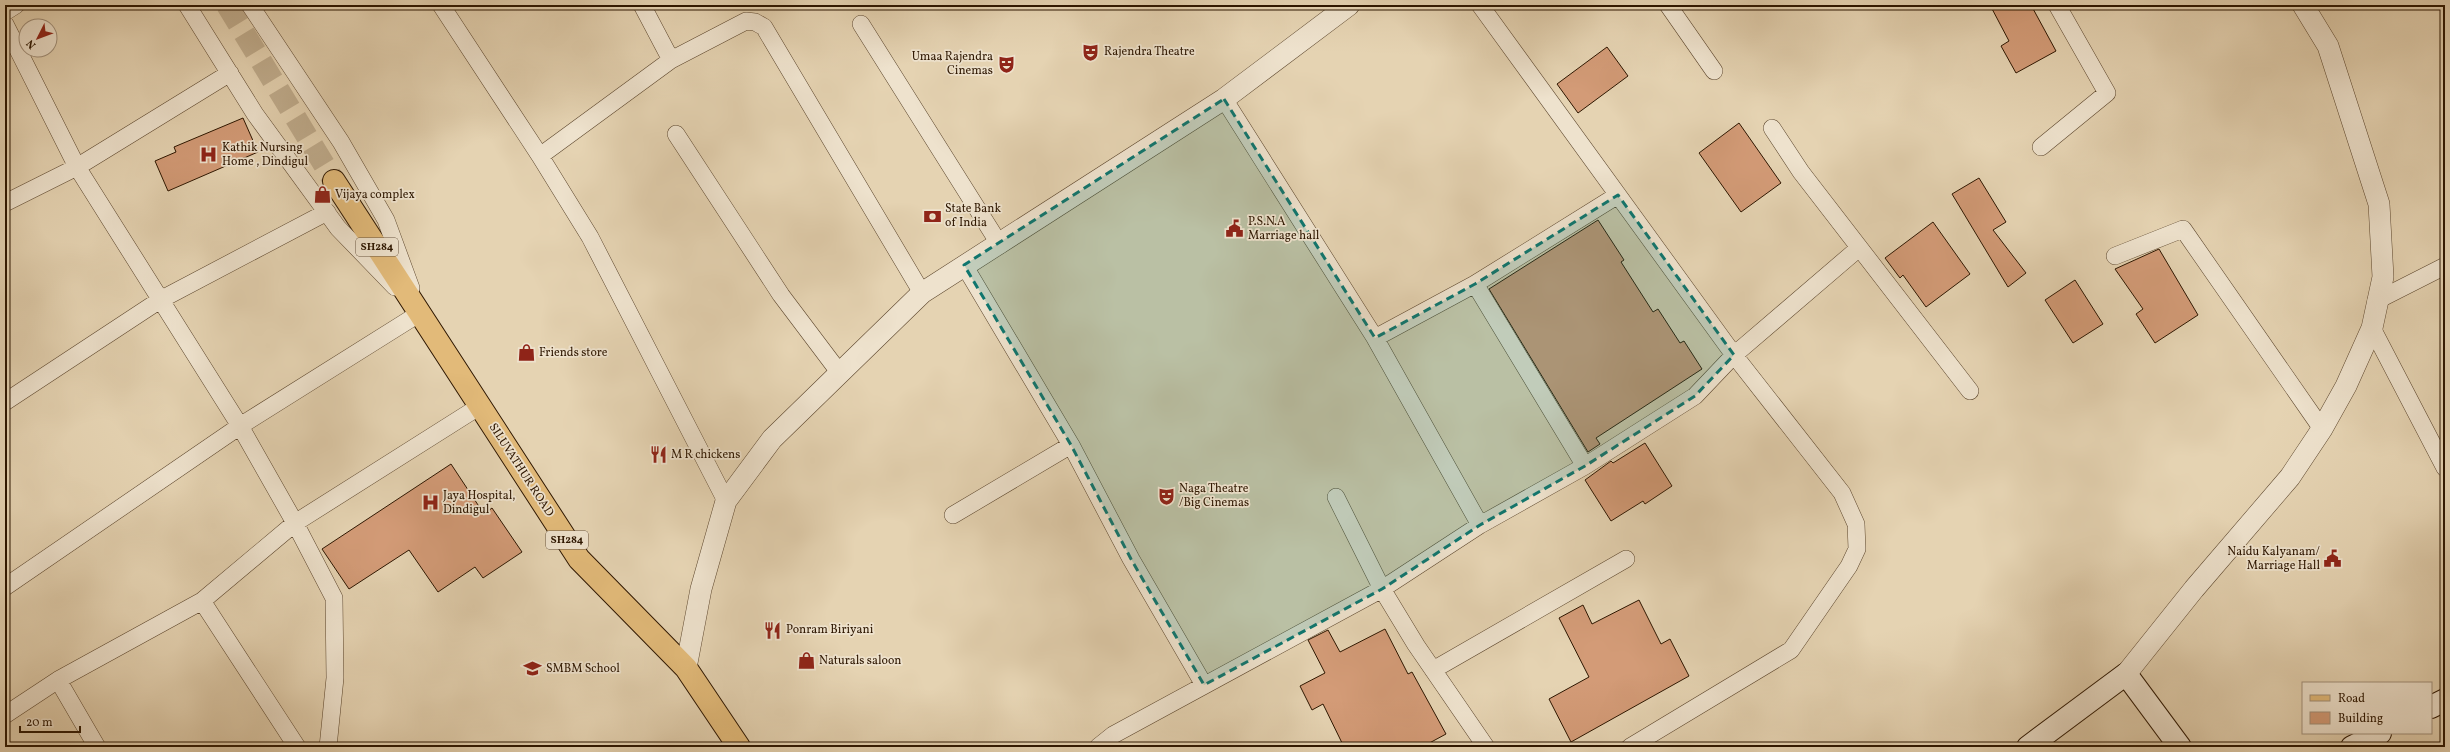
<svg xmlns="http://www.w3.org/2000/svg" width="2450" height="752" viewBox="0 0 2450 752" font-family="Vollkorn,serif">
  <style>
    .building { fill: #d39b77; stroke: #2d1600 }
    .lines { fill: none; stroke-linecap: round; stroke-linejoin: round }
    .primary-tunnel { stroke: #c0ad8e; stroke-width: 22; stroke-dasharray: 22 11; stroke-linecap: butt }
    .minor-casing { stroke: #5b452c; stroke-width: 18 }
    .tertiary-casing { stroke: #5b452c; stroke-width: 22 }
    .secondary-casing { stroke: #2d1600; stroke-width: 24 }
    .primary-casing { stroke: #2d1600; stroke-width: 24 }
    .minor { stroke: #eee2cd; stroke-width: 17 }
    .tertiary { stroke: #eee2cd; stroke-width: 21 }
    .secondary { stroke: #eee2cd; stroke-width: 22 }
    .primary { stroke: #e2ba79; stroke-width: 22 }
    .marked { fill: #0f766e; fill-opacity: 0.2; stroke: #0f766e; stroke-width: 3; stroke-dasharray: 8 5; stroke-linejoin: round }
    .labels { text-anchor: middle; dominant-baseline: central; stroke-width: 3.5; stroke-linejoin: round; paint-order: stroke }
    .shield { fill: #eee2cd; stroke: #67533e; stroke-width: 1 }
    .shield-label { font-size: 11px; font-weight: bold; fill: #2d1600 }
    .poi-label { font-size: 12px; fill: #2d1600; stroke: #eee2cd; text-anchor: start }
    .street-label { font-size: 12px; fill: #2d1600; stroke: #eee2cd }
  </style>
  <rect width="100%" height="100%" fill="#e5d3b2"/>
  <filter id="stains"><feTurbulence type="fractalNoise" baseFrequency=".005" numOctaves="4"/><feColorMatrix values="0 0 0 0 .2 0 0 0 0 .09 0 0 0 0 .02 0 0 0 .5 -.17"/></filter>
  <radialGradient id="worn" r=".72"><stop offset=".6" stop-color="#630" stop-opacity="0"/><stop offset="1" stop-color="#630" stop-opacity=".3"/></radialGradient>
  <!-- building -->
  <path class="building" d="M1990 5H2031L2056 51 2016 73 2001 46 2009 41Z
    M1607 47 1628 76 1578 113 1557 84Z
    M243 118 258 152 168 191 155 161 176 152 174 147Z
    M1739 123 1781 183 1741 212 1699 153Z
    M1979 178 2006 222 1993 230 2026 273 2008 287 1952 194Z
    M1598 220 1624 260 1621 262 1653 312 1658 309 1680 343 1684 341 1702 369 1596 438 1600 444 1588 452 1489 289Z
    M1933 222 1970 274 1926 307 1903 275 1900 278 1885 258Z
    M2159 249 2198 315 2155 343 2136 314 2143 309 2115 269Z
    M2075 280 2103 324 2073 343 2045 300Z
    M1645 443 1672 486 1645 504 1643 501 1611 521 1585 480 1611 461 1613 463Z
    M451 464 484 514 492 508 522 552 483 578 475 567 438 592 409 550 349 589 322 549Z
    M1639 600 1661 644 1670 639 1689 676 1571 742 1549 699 1589 677 1559 618 1583 605 1592 624Z
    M1385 629 1408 674 1412 672 1446 734 1422 747H1344L1323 704 1312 710 1300 686 1325 673 1308 640 1328 630 1340 652Z"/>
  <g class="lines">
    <!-- primary-tunnel -->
    <path class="primary-tunnel" d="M227 5 334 181"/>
    <defs>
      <path id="minor" d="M187 5 255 114 338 228 395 287
        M250 5 341 142 386 220 411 288
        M441 5 540 156 590 237 726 501
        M642 5 671 60
        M1480 5 1734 355 1842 493 1856 524 1857 549 1849 566 1791 650 1630 747
        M1668 5 1714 71
        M5 12 16 5
        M5 24 77 167 240 426 295 523 334 598 335 678 328 747
        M861 24 1000 245
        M1224 99 1375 338 1480 525
        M1772 128 1801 172 1970 391
        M676 134 781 295 839 372
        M2041 147 2107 93 2057 5
        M540 156 671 60 746 21 755 22 764 27 922 293
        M5 203 77 167 230 73
        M2115 256 2183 229 2322 429
        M964 265 1071 445 1131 559 1204 685
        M1475 284 1585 466
        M2376 301 2445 266
        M2372 328 2445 468
        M1375 338 1475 284 1618 195
        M5 402 160 300 327 212
        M1336 497 1382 589 1416 645 1486 747
        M953 515 1071 445
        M5 587 240 426 420 313
        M202 601 297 747
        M1433 670 1626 559
        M58 680 97 747
        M5 715 58 680 202 601 295 523 480 406
        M1098 747 1113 735 1382 589 1480 525 1585 466 1695 396 1734 355 1859 248"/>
      <path id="tertiary" d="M686 668 701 589 726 501 772 439 922 293 1224 99 1349 5
        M2126 674 2194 589 2290 477 2322 429 2346 386 2372 328 2383 277 2379 204 2328 46 2303 5"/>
      <path id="secondary" d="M2431 707 2445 700
        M2028 747 2126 674 2180 747
        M2352 747 2380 733"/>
      <path id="primary" d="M334 181 579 559 686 668 739 747"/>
    </defs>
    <!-- minor casing -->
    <use href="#minor" class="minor-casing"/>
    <!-- tertiary casing -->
    <use href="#tertiary" class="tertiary-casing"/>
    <!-- secondary casing -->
    <use href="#secondary" class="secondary-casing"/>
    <!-- primary casing -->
    <use href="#primary" class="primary-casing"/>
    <!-- minor -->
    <use href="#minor" class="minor"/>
    <!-- tertiary -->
    <use href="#tertiary" class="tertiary"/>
    <!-- secondary -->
    <use href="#secondary" class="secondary"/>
    <!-- primary -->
    <use href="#primary" class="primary"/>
  </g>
  <!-- marked area -->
  <path class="marked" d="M1224 99 1375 338 1475 284 1618 195 1734 355 1695 396 1585 466 1480 525 1382 589 1204 685 1131 559 1071 445 964 265Z"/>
  <!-- icons -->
  <defs>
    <symbol id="theatre-bare" viewBox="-9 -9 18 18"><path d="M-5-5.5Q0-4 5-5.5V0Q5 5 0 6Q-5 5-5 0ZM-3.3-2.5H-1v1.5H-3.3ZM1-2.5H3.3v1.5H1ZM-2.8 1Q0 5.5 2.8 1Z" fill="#8f2418" stroke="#eee2cd" stroke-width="2.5" paint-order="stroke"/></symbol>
    <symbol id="hospital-bare" viewBox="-9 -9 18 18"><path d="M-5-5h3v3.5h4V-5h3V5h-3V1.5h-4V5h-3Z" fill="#8f2418" stroke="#eee2cd" stroke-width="2.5" paint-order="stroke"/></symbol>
    <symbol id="shop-bare" viewBox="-9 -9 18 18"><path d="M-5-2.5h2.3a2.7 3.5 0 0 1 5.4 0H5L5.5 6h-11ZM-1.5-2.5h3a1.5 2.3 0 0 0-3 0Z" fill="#8f2418" stroke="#eee2cd" stroke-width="2.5" paint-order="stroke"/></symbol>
    <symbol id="bank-bare" viewBox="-9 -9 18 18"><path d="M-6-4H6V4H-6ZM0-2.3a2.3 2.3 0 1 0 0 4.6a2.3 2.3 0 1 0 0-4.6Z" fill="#8f2418" stroke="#eee2cd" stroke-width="2.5" paint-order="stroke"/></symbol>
    <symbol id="civic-bare" viewBox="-9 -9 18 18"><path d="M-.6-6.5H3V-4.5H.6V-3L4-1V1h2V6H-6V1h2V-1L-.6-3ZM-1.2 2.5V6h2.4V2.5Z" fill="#8f2418" stroke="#eee2cd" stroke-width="2.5" paint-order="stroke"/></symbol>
    <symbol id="restaurant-bare" viewBox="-9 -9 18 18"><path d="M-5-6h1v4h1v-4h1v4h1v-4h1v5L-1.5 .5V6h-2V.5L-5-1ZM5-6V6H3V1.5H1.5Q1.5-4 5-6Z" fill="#8f2418" stroke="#eee2cd" stroke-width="2.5" paint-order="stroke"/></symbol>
    <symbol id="school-bare" viewBox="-9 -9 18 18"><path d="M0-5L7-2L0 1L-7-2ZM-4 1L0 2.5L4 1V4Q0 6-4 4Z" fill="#8f2418" stroke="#eee2cd" stroke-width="2.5" paint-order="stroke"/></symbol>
  </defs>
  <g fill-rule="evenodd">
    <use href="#theatre-bare" x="1078" y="40" width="25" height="25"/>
    <use href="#theatre-bare" x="994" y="52" width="25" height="25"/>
    <use href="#hospital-bare" x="196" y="142" width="25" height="25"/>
    <use href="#shop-bare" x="310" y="182" width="25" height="25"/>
    <use href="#bank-bare" x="920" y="204" width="25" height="25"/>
    <use href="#civic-bare" x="1222" y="216" width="25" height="25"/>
    <use href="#shop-bare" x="514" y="340" width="25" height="25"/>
    <use href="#restaurant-bare" x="646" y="442" width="25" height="25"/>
    <use href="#theatre-bare" x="1154" y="484" width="25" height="25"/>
    <use href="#hospital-bare" x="418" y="490" width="25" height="25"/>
    <use href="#civic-bare" x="2320" y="546" width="25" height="25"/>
    <use href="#restaurant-bare" x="760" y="618" width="25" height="25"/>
    <use href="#shop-bare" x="794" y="648" width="25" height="25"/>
    <use href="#school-bare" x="520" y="656" width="25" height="25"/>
  </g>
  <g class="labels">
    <!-- shield labels -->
    <g class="shield">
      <rect x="356" y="238" width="42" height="18" rx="3"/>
      <rect x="546" y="531" width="42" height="18" rx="3"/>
    </g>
    <g class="shield-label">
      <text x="377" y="247">SH284</text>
      <text x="567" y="540">SH284</text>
    </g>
    <!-- poi labels -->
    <g class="poi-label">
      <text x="1104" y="52">Rajendra Theatre</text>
      <text x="993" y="57" text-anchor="end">Umaa Rajendra<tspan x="993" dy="14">Cinemas</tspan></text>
      <text x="222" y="148">Kathik Nursing<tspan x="222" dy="14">Home , Dindigul</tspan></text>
      <text x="335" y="195">Vijaya complex</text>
      <text x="945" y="209">State Bank<tspan x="945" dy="14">of India</tspan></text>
      <text x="1248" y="222">P.S.N.A<tspan x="1248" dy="14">Marriage hall</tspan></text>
      <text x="539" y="353">Friends store</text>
      <text x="671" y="455">M R chickens</text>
      <text x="1179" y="489">Naga Theatre<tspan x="1179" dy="14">/Big Cinemas</tspan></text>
      <text x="443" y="496">Jaya Hospital,<tspan x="443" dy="14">Dindigul</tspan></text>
      <text x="2320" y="552" text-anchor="end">Naidu Kalyanam/<tspan x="2320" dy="14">Marriage Hall</tspan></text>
      <text x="786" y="630">Ponram Biriyani</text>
      <text x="819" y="661">Naturals saloon</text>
      <text x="546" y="669">SMBM School</text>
    </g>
    <!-- street labels -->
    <g class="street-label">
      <text transform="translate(521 470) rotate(57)">SILUVATHUR ROAD</text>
    </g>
  </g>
  <!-- margin -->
  <rect width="2450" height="752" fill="none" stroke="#e5d3b2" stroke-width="20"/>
  <rect x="6" y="6" width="2438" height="740" fill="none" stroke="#2d1600" stroke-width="2"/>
  <rect x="10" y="10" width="2430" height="732" fill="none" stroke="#2d1600"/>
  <!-- legend -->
  <rect x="2302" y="682" width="130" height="52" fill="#eee2cd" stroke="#a1907b"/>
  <rect x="2310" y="695" width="20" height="6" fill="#e2ba79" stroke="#a1907b"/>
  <text x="2338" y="702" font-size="12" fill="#2d1600">Road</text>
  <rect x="2310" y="712" width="20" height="12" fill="#d39b77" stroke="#a1907b"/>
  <text x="2338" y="722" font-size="12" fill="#2d1600">Building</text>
  <!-- north arrow -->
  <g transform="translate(38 38) rotate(228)"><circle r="19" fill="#eee2cd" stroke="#a1907b"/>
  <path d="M0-3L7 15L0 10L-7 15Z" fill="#8f2418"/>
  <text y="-6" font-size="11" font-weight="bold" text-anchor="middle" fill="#2d1600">N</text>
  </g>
  <!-- scale -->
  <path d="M20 726v6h60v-6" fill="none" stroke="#2d1600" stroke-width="2"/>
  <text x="26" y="726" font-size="12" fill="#2d1600" stroke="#eee2cd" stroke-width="3" paint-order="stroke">20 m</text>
  <rect width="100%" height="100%" filter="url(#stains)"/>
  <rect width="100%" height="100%" fill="url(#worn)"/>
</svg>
